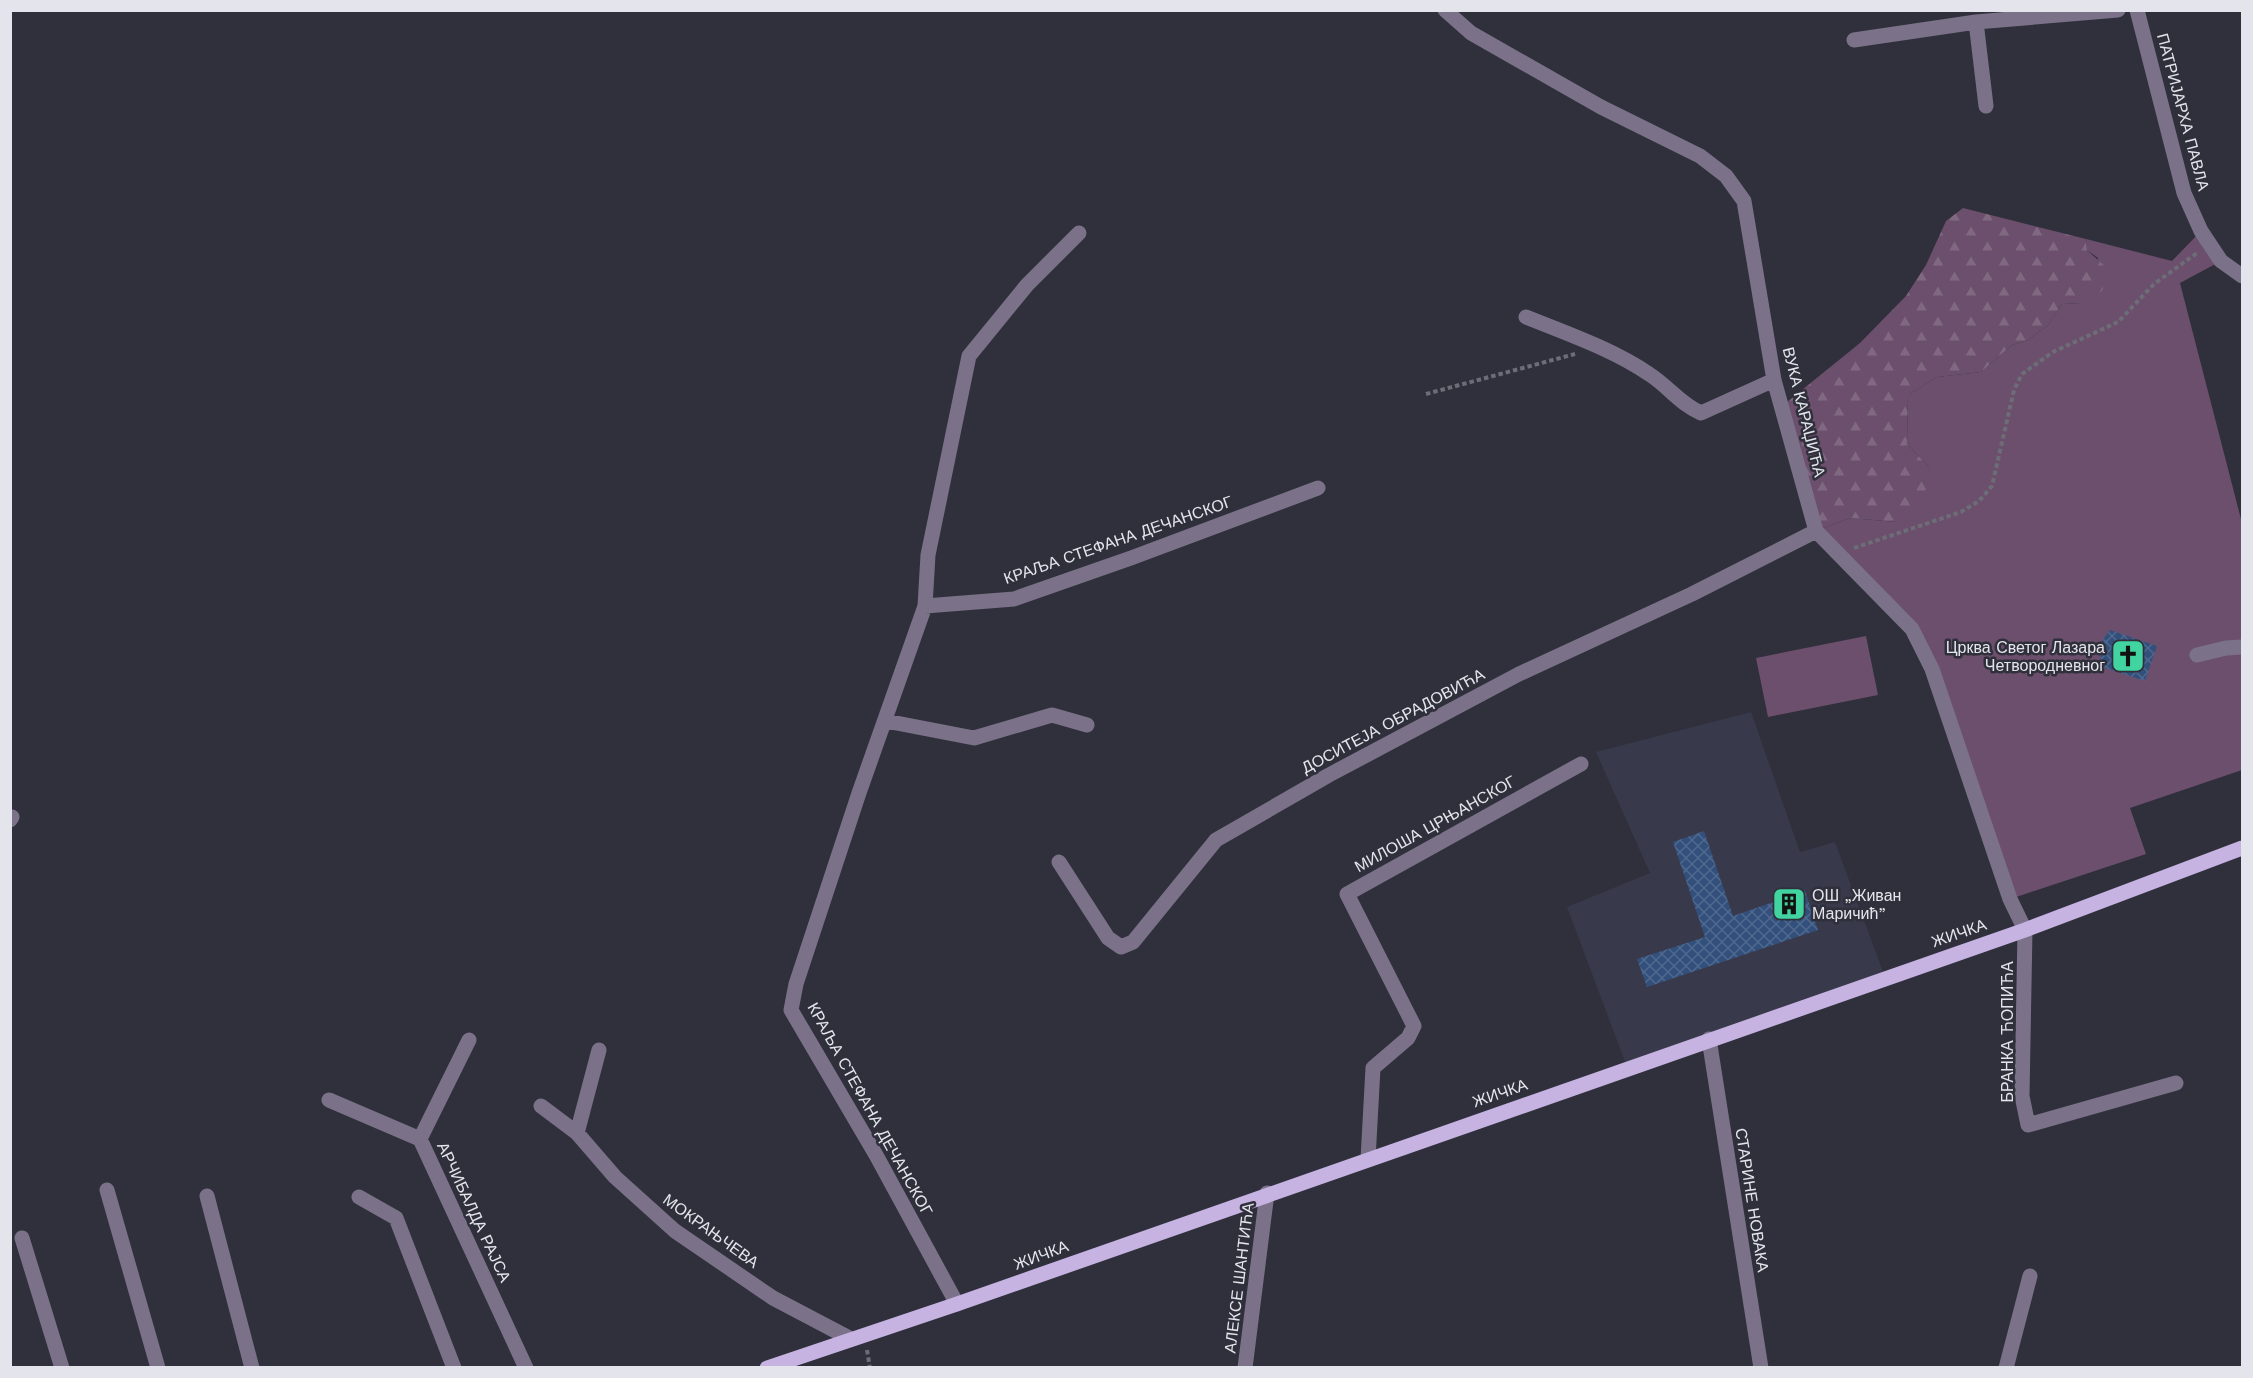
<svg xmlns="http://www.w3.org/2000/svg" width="2253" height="1378" viewBox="0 0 2253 1378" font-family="'Work Sans',sans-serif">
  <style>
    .built { fill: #38394b }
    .green { fill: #6c4f6c }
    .forest { fill: url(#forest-firs) }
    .building { fill: url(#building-cross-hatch) }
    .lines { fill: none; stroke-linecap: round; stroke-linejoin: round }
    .path { stroke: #6c6d77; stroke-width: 4; stroke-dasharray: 4.5 3; stroke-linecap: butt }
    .minor { stroke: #7b7289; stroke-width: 15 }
    .major { stroke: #c6b3e2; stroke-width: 15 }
    .labels { text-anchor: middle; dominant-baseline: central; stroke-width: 5; stroke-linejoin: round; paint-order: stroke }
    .street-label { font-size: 16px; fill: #e4e5ec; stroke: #2f303b }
    .poi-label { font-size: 16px; fill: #e4e5ec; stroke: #2f303b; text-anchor: end }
  </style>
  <defs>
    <pattern id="forest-firs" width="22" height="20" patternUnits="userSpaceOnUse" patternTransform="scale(1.5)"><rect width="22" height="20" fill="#6c4f6c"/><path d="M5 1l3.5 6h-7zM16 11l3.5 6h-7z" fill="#816881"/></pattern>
    <pattern id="building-cross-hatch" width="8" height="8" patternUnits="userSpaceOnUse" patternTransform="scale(1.5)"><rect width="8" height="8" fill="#32507b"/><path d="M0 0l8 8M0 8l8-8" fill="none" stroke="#50698e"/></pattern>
  </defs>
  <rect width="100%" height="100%" fill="#2f303b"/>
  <!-- built -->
  <path class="built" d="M1751 712 1800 852 1835 842 1885 977 1627 1067 1567 907 1650 873 1596 752Z"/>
  <!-- green -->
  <path class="green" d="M2201 231 2221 261 2180 283 2242 523V770L2130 808 2146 854 2010 899 1912 629 1816 531 1850 518 1897 522 1929 467 1907 444 1908 395 1937 377 1981 372 2012 345 2028 340 2048 325 2062 304 2081 303 2098 258 2087 250 2086 239 2172 261Z
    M1866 636 1878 695 1768 717 1756 658Z"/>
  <!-- forest -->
  <path class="forest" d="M1963 208 2086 239 2087 250 2109 270 2102 291 2081 303 2062 304 2048 325 2028 340 2012 345 1981 372 1937 377 1908 395 1907 444 1929 467 1924 500 1897 522 1850 518 1816 531 1781 407 1860 343 1906 296 1926 265 1946 221Z"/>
  <!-- building -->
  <path class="building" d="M2110 630 2157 646 2145 681 2096 665 2101 657 2098 646Z
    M1704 831 1733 916 1805 891 1818 930 1647 987 1637 959 1705 937 1673 842Z"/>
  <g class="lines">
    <!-- path -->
    <path class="path" d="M1426 394 1575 354
      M1854 548 1961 512 1979 501 1992 486 2014 390 2022 374 2053 352 2118 322 2154 284 2197 253
      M867 1350 870 1368"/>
    <!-- minor -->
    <path class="minor" d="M1445 10 1471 33 1601 107 1700 156 1726 176 1744 201 1774 380 1816 531 1912 629 1932 669 2010 899 2025 930 2022 1096 2028 1125 2176 1083
      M2137 10 2184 193 2201 231 2221 261 2242 276
      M1976 22 1986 106
      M1854 40 1976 22 2118 10
      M1526 317C1568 334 1612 349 1649 374 1668 386 1680 404 1701 413L1774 380
      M925 606 1014 599 1131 558 1318 488
      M2197 655 2226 648 2242 647
      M886 721 974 738 1052 715 1087 725
      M10 820 12 817
      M1059 862 1108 938 1121 947 1133 942 1216 840 1329 775 1519 674 1692 594 1816 531
      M1709 1039 1761 1368
      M469 1040 420 1139 526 1368
      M329 1100 420 1139
      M541 1106 577 1133 615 1177 675 1231 773 1298 851 1339
      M577 1133 599 1050
      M1368 1159 1373 1068 1408 1038 1414 1026 1347 894 1581 764
      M107 1190 158 1368
      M207 1196 252 1368
      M359 1197 396 1218 454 1368
      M22 1238 62 1368
      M957 1304 876 1155 791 1010 796 984 859 793 925 606 928 555 969 356 1027 285 1079 233
      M1245 1368 1267 1193
      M2006 1368 2030 1276"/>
    <!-- major -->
    <path class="major" d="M767 1368 957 1304 2025 930 2242 848"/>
  </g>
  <!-- icons -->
  <defs>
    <symbol id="church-square" viewBox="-11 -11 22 22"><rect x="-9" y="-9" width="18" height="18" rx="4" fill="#41d4a1" stroke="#2f303b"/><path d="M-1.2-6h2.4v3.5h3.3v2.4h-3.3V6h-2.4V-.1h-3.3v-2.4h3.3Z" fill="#111"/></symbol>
    <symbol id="building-square" viewBox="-11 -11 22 22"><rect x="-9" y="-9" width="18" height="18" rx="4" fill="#41d4a1" stroke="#2f303b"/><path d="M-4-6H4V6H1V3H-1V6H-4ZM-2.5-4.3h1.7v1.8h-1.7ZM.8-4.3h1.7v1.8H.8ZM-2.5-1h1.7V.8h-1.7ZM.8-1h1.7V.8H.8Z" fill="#111"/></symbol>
  </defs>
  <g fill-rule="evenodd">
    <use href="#church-square" x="2109" y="637" width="38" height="38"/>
    <use href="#building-square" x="1770" y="885" width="38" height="38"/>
  </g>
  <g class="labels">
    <!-- street labels -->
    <g class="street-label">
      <text transform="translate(2183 112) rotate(75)">ПАТРИЈАРХА ПАВЛА</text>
      <text transform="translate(1804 412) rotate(76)">ВУКА КАРАЏИЋА</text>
      <text transform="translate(1118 540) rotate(-19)">КРАЉА СТЕФАНА ДЕЧАНСКОГ</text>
      <text transform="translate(1393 721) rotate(-28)">ДОСИТЕЈА ОБРАДОВИЋА</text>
      <text transform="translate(1435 824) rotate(-29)">МИЛОША ЦРЊАНСКОГ</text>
      <text transform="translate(1959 933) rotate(-19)">ЖИЧКА</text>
      <text transform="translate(2007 1032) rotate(-90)">БРАНКА ЋОПИЋА</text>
      <text transform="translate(1500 1093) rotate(-19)">ЖИЧКА</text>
      <text transform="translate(870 1109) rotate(61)">КРАЉА СТЕФАНА ДЕЧАНСКОГ</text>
      <text transform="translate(1752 1200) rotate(81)">СТАРИНЕ НОВАКА</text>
      <text transform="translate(474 1212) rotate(65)">АРЧИБАЛДА РАЈСА</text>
      <text transform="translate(711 1231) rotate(36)">МОКРАЊЧЕВА</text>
      <text transform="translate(1041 1255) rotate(-20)">ЖИЧКА</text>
      <text transform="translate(1239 1278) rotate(-83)">АЛЕКСЕ ШАНТИЋА</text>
    </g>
    <!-- poi labels -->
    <g class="poi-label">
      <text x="2105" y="647">Црква Светог Лазара<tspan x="2105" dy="18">Четвородневног</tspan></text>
      <text x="1812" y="895" text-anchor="start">ОШ „Живан<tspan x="1812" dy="18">Маричић”</tspan></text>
    </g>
  </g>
  <!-- border -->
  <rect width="2253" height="1378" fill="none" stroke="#e4e5ec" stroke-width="24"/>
</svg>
